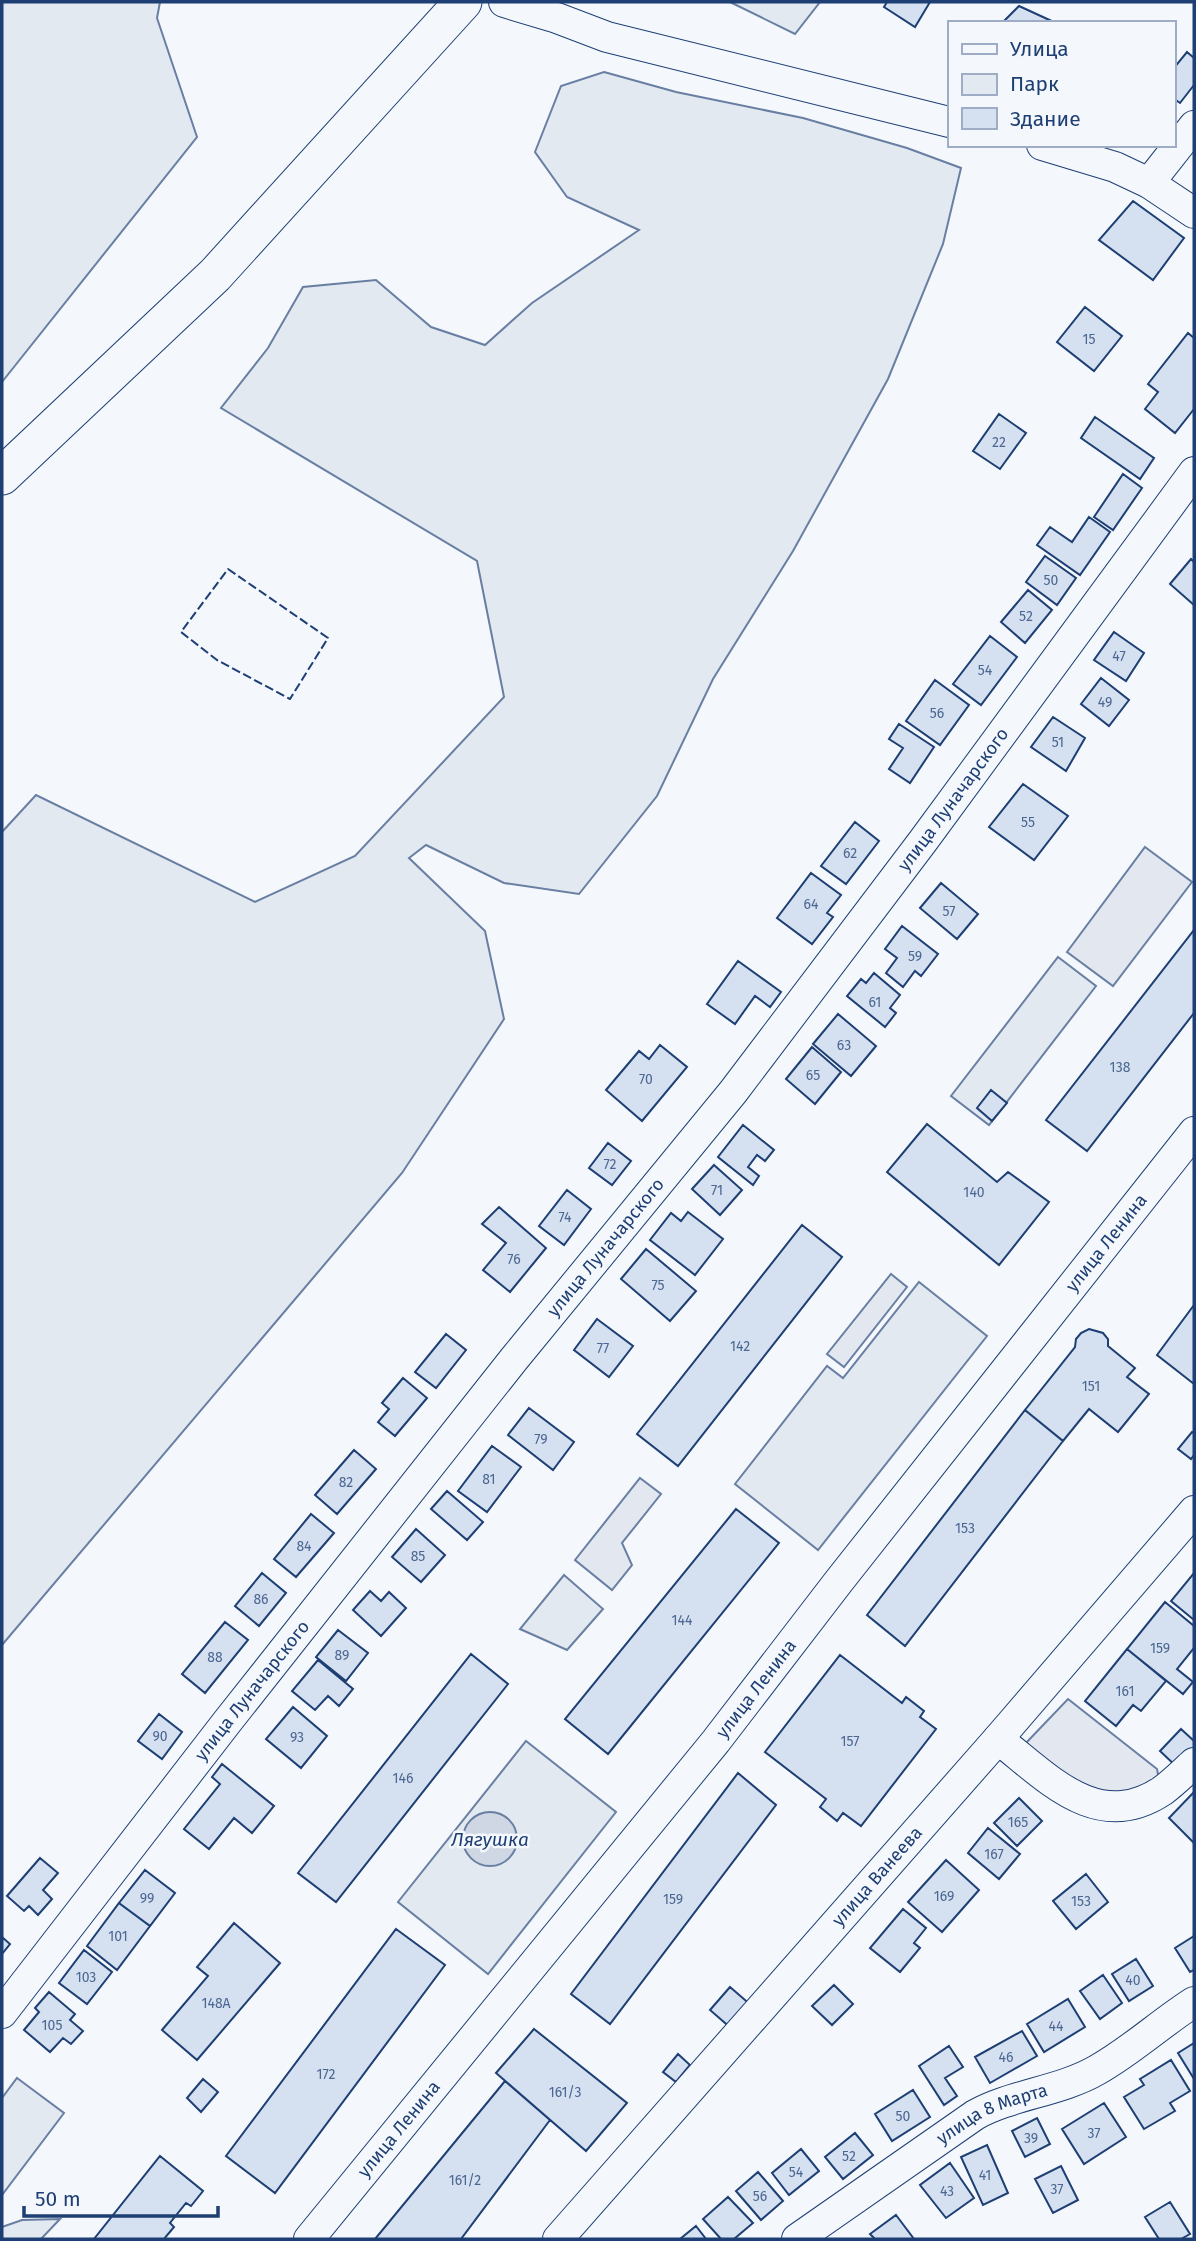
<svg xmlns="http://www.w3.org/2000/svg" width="1196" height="2241" viewBox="0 0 1196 2241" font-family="'Fira Sans',sans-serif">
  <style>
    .green { fill: #e3e9f0; stroke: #687fa3; stroke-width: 2 }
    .parking { fill: #e3e8f0; stroke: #687fa3; stroke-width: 2 }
    .water { fill: #cfd7e4; stroke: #687fa3; stroke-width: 2 }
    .building { fill: #d5e0f0; stroke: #1d3f73; stroke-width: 2 }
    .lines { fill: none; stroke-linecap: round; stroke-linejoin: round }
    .minor-casing { stroke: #1d3f73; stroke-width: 32 }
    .major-casing { stroke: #1d3f73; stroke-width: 39 }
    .minor { stroke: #f4f7fb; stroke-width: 30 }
    .major { stroke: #f4f7fb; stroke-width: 37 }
    .fence { stroke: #1d3f73; stroke-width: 2; stroke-dasharray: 9 3.5; stroke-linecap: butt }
    .labels { text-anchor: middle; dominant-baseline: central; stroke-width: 5; stroke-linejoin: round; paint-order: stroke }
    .number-label { font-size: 14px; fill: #4b6792 }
    .street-label { font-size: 18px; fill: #1d3f73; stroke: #f4f7fb }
    .water-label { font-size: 19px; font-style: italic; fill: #1d3f73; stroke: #f4f7fb }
  </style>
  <rect width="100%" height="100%" fill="#f4f7fb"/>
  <!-- green -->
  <path class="green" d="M2 2H160L157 18 197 137 2 382Z
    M730 2H820L795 34Z
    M604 72 676 92 803 118 907 148 961 168 943 244 888 379 793 551 713 679 657 796 579 894 504 883 426 845 409 858 485 931 504 1019 402 1173 2 1645V832L36 795 255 902 355 856 504 697 477 561 221 408 268 348 303 287 376 280 431 327 485 345 532 303 639 230 567 197 535 152 561 86Z
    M1058 957 1096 986 989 1125 951 1096Z
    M919 1282 987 1336 818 1550 735 1484 827 1366 843 1378Z
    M564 1575 603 1609 567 1650 520 1629Z
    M526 1741 616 1812 488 1974 398 1902Z
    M17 2078 64 2113 2 2195V2098Z
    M60 2219 41 2239H2V2227L22 2220Z"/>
  <!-- parking -->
  <path class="parking" d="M1145 847 1192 882 1113 986 1067 952Z
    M891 1274 907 1287 844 1367 827 1354Z
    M640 1478 661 1494 622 1543 632 1565 612 1590 575 1560Z
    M1068 1699 1157 1769 1161 1791 1097 1805 1025 1744Z"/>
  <!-- water -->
  <path class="water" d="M463 1839a27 27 0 1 1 54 0a27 27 0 1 1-54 0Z"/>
  <!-- building -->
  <path class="building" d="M887 2H930L915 27 884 7Z
    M1019 6 1056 23H1002Z
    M1187 52 1194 58V85L1180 103 1173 98V69Z
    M1133 201 1184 238 1153 280 1099 240Z
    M1085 307 1122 336 1094 371 1057 342Z
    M1188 333 1194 338V409L1175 433 1145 409 1158 392 1148 384Z
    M999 414 1026 433 1000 469 973 451Z
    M1095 417 1154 458 1140 479 1081 438Z
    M1123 474 1142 488 1113 530 1094 517Z
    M1089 517 1110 532 1080 575 1037 545 1050 527 1072 542Z
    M1045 556 1076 578 1057 605 1026 582Z
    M1191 559 1194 562V605L1170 584Z
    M1028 590 1052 610 1025 643 1001 622Z
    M1114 632 1144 653 1126 681 1094 660Z
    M990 636 1017 657 981 705 953 684Z
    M1101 678 1129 700 1109 726 1081 704Z
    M935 680 969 705 940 745 906 721Z
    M1053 717 1085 738 1066 771 1031 747Z
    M899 724 934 747 910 783 889 769 903 748 889 739Z
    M1023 784 1068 816 1034 860 989 827Z
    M855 822 879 841 846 884 821 866Z
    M811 873 841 895 827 913 833 917 812 944 777 918Z
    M941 883 978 914 957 939 920 908Z
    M902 926 938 954 921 976 915 971 903 987 886 973 897 958 885 949Z
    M1194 930V1013L1087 1151 1046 1120Z
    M738 961 781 992 770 1007 755 996 735 1024 707 1004Z
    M874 973 900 995 890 1008 896 1013 885 1027 847 996 861 979 866 983Z
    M838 1014 876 1046 851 1076 813 1044Z
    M660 1045 687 1067 642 1121 606 1090 639 1051 649 1059Z
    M812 1047 841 1072 815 1104 786 1079Z
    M991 1090 1007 1103 992 1121 977 1108Z
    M927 1124 997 1182 1008 1172 1049 1202 999 1265 887 1172Z
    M743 1125 774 1150 765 1161 757 1155 748 1167 759 1176 753 1185 718 1157Z
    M608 1143 631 1161 612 1185 589 1168Z
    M714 1165 742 1190 720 1215 692 1189Z
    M567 1190 591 1209 564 1245 539 1226Z
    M499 1207 546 1248 510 1292 483 1270 506 1243 482 1224Z
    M688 1212 723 1239 695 1275 650 1240 671 1213 681 1221Z
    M802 1225 842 1257 678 1466 637 1434Z
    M646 1249 696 1291 670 1321 621 1279Z
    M1194 1305V1384L1157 1355Z
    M597 1319 633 1346 609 1377 574 1350Z
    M1089 1329 1103 1333 1108 1339V1346L1135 1368 1127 1377 1149 1394 1118 1432 1089 1409 1063 1441 1025 1410 1075 1347 1076 1339 1081 1333Z
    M446 1334 466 1350 436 1388 415 1372Z
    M403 1378 427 1398 395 1436 378 1422 389 1409 382 1403Z
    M529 1408 574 1442 553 1470 508 1435Z
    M1025 1410 1063 1441 905 1646 867 1615Z
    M1192 1432 1194 1433V1455L1191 1459 1178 1449Z
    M492 1446 521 1467 487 1512 458 1491Z
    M354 1450 376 1469 337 1514 315 1495Z
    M447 1491 483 1522 467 1540 431 1509Z
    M736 1509 779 1543 608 1754 565 1719Z
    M311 1514 334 1533 296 1577 274 1559Z
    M416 1529 445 1555 421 1582 392 1557Z
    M262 1573 286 1593 259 1626 235 1606Z
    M1194 1573V1620L1171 1601Z
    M370 1591 381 1601 389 1592 406 1608 381 1636 353 1610Z
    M1165 1602 1194 1626V1648L1177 1669 1193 1682 1183 1694 1127 1649Z
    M225 1622 248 1640 205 1693 182 1674Z
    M338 1630 368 1653 346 1681 316 1657Z
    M1127 1649 1166 1681 1141 1711 1133 1705 1116 1726 1085 1701Z
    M471 1654 508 1684 336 1902 298 1873Z
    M840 1655 902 1703 906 1697 924 1711 920 1717 936 1729 861 1826 843 1813 837 1821 820 1807 826 1799 765 1752Z
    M318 1660 353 1689 339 1706 328 1696 315 1710 292 1691Z
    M293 1707 327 1736 301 1768 266 1739Z
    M159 1714 182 1732 162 1759 138 1741Z
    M1181 1729 1194 1741V1751L1179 1769 1160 1751Z
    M222 1764 274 1806 252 1833 234 1818 209 1849 184 1829 220 1784 212 1777Z
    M738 1773 776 1805 610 2024 571 1994Z
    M1194 1792V1843L1169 1818Z
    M1019 1798 1042 1821 1017 1846 994 1823Z
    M988 1828 1020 1854 999 1879 968 1853Z
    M40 1858 58 1873 43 1890 52 1899 38 1915 29 1906 24 1911 7 1896Z
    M946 1860 979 1890 942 1932 908 1902Z
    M145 1870 175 1893 150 1926 119 1903Z
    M1086 1874 1108 1902 1076 1929 1053 1901Z
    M119 1903 150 1926 117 1970 87 1946Z
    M903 1909 926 1928 914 1943 920 1948 900 1972 870 1948Z
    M234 1923 280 1963 197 2060 162 2030 208 1976 197 1967Z
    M396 1929 445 1965 275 2193 226 2156Z
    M1194 1936V1970L1190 1972 1175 1948Z
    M2 1937 10 1944 2 1954Z
    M84 1950 112 1972 87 2004 59 1983Z
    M1136 1959 1153 1986 1129 2001 1112 1974Z
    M1103 1975 1122 2003 1100 2019 1080 1991Z
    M834 1985 853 2004 832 2025 812 2006Z
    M730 1987 752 2006 732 2029 710 2010Z
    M49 1992 75 2014 70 2020 83 2031 71 2044 63 2038 50 2052 24 2030 39 2012 35 2008Z
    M1068 1999 1085 2027 1044 2052 1027 2024Z
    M534 2029 627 2103 586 2151 496 2073Z
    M1022 2031 1037 2056 990 2083 975 2057Z
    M1194 2043V2079L1178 2053Z
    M949 2046 963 2067 945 2078 957 2096 944 2105 919 2066Z
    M678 2054 690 2065 676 2082 663 2072Z
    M1171 2060 1190 2091 1170 2103 1175 2111 1144 2129 1124 2097 1144 2085 1140 2079Z
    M203 2079 218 2092 201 2112 187 2098Z
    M505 2081 550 2120 461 2239H375Z
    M913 2090 930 2117 892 2141 875 2114Z
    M1104 2103 1126 2137 1084 2164 1062 2129Z
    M1037 2118 1050 2144 1025 2157 1012 2131Z
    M855 2133 873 2155 843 2179 825 2157Z
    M987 2145 1008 2193 983 2205 961 2157Z
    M801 2149 819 2171 789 2195 772 2173Z
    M160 2156 203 2191 191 2206 186 2203 170 2223 174 2227 164 2239H94Z
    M950 2163 974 2198 946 2218 920 2185Z
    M1061 2166 1078 2200 1053 2213 1035 2179Z
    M758 2172 783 2201 761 2220 736 2191Z
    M728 2197 753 2223 734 2239H721L703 2219Z
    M1170 2202 1190 2234 1181 2239H1159L1145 2217Z
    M896 2215 914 2239H875L870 2234Z
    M696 2226 706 2239H680Z"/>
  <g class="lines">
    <defs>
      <g id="minor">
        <path d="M504 2 557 18 607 37 949 122"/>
        <path d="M1042 145 1115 167 1149 183 1194 213"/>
        <path d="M1149 183 1194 126"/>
        <path d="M998 1739C1047 1777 1097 1834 1162 1791 1173 1783 1184 1772 1194 1763"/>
        <path id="s1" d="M2 2013 227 1722 514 1359 733 1092 923 841 1194 472"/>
        <path id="s2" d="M309 2239 716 1741 839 1581 1194 1132"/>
        <path id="s3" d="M558 2239 998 1739 1194 1511"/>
        <path id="s4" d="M797 2239 975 2115C1010 2095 1061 2091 1097 2070 1131 2051 1161 2023 1194 2002"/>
      </g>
      <path id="major" d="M2 476 215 275 463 2"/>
    </defs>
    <!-- minor casing -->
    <use href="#minor" class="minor-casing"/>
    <!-- major casing -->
    <use href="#major" class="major-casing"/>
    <!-- minor -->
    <use href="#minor" class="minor"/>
    <!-- major -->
    <use href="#major" class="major"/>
    <!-- fence -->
    <path class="fence" d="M228 569 328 638 290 699 217 660 181 632Z"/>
  </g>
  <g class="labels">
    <!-- number labels -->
    <g class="number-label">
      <text x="1089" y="339">15</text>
      <text x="999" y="442">22</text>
      <text x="1051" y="580">50</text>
      <text x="1026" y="616">52</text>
      <text x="1119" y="656">47</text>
      <text x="985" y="670">54</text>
      <text x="1105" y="702">49</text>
      <text x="937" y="713">56</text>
      <text x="1058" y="742">51</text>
      <text x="1028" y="822">55</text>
      <text x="850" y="853">62</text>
      <text x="811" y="904">64</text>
      <text x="949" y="911">57</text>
      <text x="915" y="956">59</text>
      <text x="875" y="1002">61</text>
      <text x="844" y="1045">63</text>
      <text x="1120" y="1067">138</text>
      <text x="813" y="1075">65</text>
      <text x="646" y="1079">70</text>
      <text x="610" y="1164">72</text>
      <text x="717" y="1190">71</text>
      <text x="974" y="1192">140</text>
      <text x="565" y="1217">74</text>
      <text x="514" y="1259">76</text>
      <text x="658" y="1285">75</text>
      <text x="740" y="1346">142</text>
      <text x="603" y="1348">77</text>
      <text x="1091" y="1386">151</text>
      <text x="541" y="1439">79</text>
      <text x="489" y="1479">81</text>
      <text x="346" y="1482">82</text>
      <text x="965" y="1528">153</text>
      <text x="304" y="1546">84</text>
      <text x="418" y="1556">85</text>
      <text x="261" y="1599">86</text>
      <text x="682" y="1620">144</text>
      <text x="1160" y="1648">159</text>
      <text x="342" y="1655">89</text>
      <text x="215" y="1657">88</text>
      <text x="1125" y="1691">161</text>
      <text x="160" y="1736">90</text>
      <text x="297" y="1737">93</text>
      <text x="850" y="1741">157</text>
      <text x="403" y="1778">146</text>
      <text x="1018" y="1822">165</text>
      <text x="994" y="1854">167</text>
      <text x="944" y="1896">169</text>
      <text x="147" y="1898">99</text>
      <text x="673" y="1899">159</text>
      <text x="1081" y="1901">153</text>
      <text x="118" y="1936">101</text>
      <text x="86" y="1977">103</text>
      <text x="1133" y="1980">40</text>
      <text x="216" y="2003">148А</text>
      <text x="52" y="2025">105</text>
      <text x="1056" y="2026">44</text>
      <text x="1006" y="2057">46</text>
      <text x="326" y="2074">172</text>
      <text x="565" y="2092">161/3</text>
      <text x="903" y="2116">50</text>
      <text x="1094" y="2133">37</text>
      <text x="1031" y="2138">39</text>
      <text x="849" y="2156">52</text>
      <text x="796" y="2172">54</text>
      <text x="985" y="2175">41</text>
      <text x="465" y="2180">161/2</text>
      <text x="1057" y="2189">37</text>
      <text x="947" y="2191">43</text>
      <text x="760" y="2196">56</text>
    </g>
    <!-- street labels -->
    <g class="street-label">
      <text stroke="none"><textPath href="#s1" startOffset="1542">улица Луначарского</textPath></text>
      <text stroke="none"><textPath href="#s2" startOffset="1276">улица Ленина</textPath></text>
      <text stroke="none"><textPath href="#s1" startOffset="975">улица Луначарского</textPath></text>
      <text stroke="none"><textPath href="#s2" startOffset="709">улица Ленина</textPath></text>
      <text stroke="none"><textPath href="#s1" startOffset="408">улица Луначарского</textPath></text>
      <text stroke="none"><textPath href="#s3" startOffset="483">улица Ванеева</textPath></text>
      <text stroke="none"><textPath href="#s4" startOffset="233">улица 8 Марта</textPath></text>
      <text stroke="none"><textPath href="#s2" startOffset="142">улица Ленина</textPath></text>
    </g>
    <!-- water labels -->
    <g class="water-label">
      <text x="490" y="1839">Лягушка</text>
    </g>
  </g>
  <!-- border -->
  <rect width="1196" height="2241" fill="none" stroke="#1d3f73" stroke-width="7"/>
  <!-- legend -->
  <rect x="948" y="21" width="228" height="126" fill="#f4f7fb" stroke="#9eadc5" stroke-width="2"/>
  <rect x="962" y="44" width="35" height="10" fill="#f4f7fb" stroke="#9eadc5" stroke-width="2"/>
  <text x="1010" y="56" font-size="21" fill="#1d3f73">Улица</text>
  <rect x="962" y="74" width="35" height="21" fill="#e3e9f0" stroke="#9eadc5" stroke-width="2"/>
  <text x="1010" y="91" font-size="21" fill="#1d3f73">Парк</text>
  <rect x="962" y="108" width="35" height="21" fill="#d5e0f0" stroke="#9eadc5" stroke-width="2"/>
  <text x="1010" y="126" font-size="21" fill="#1d3f73">Здание</text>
  <!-- scale -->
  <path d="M24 2206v10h194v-10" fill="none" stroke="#1d3f73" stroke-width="3.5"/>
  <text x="35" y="2206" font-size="21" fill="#1d3f73" stroke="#f4f7fb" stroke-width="5" paint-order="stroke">50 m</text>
</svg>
